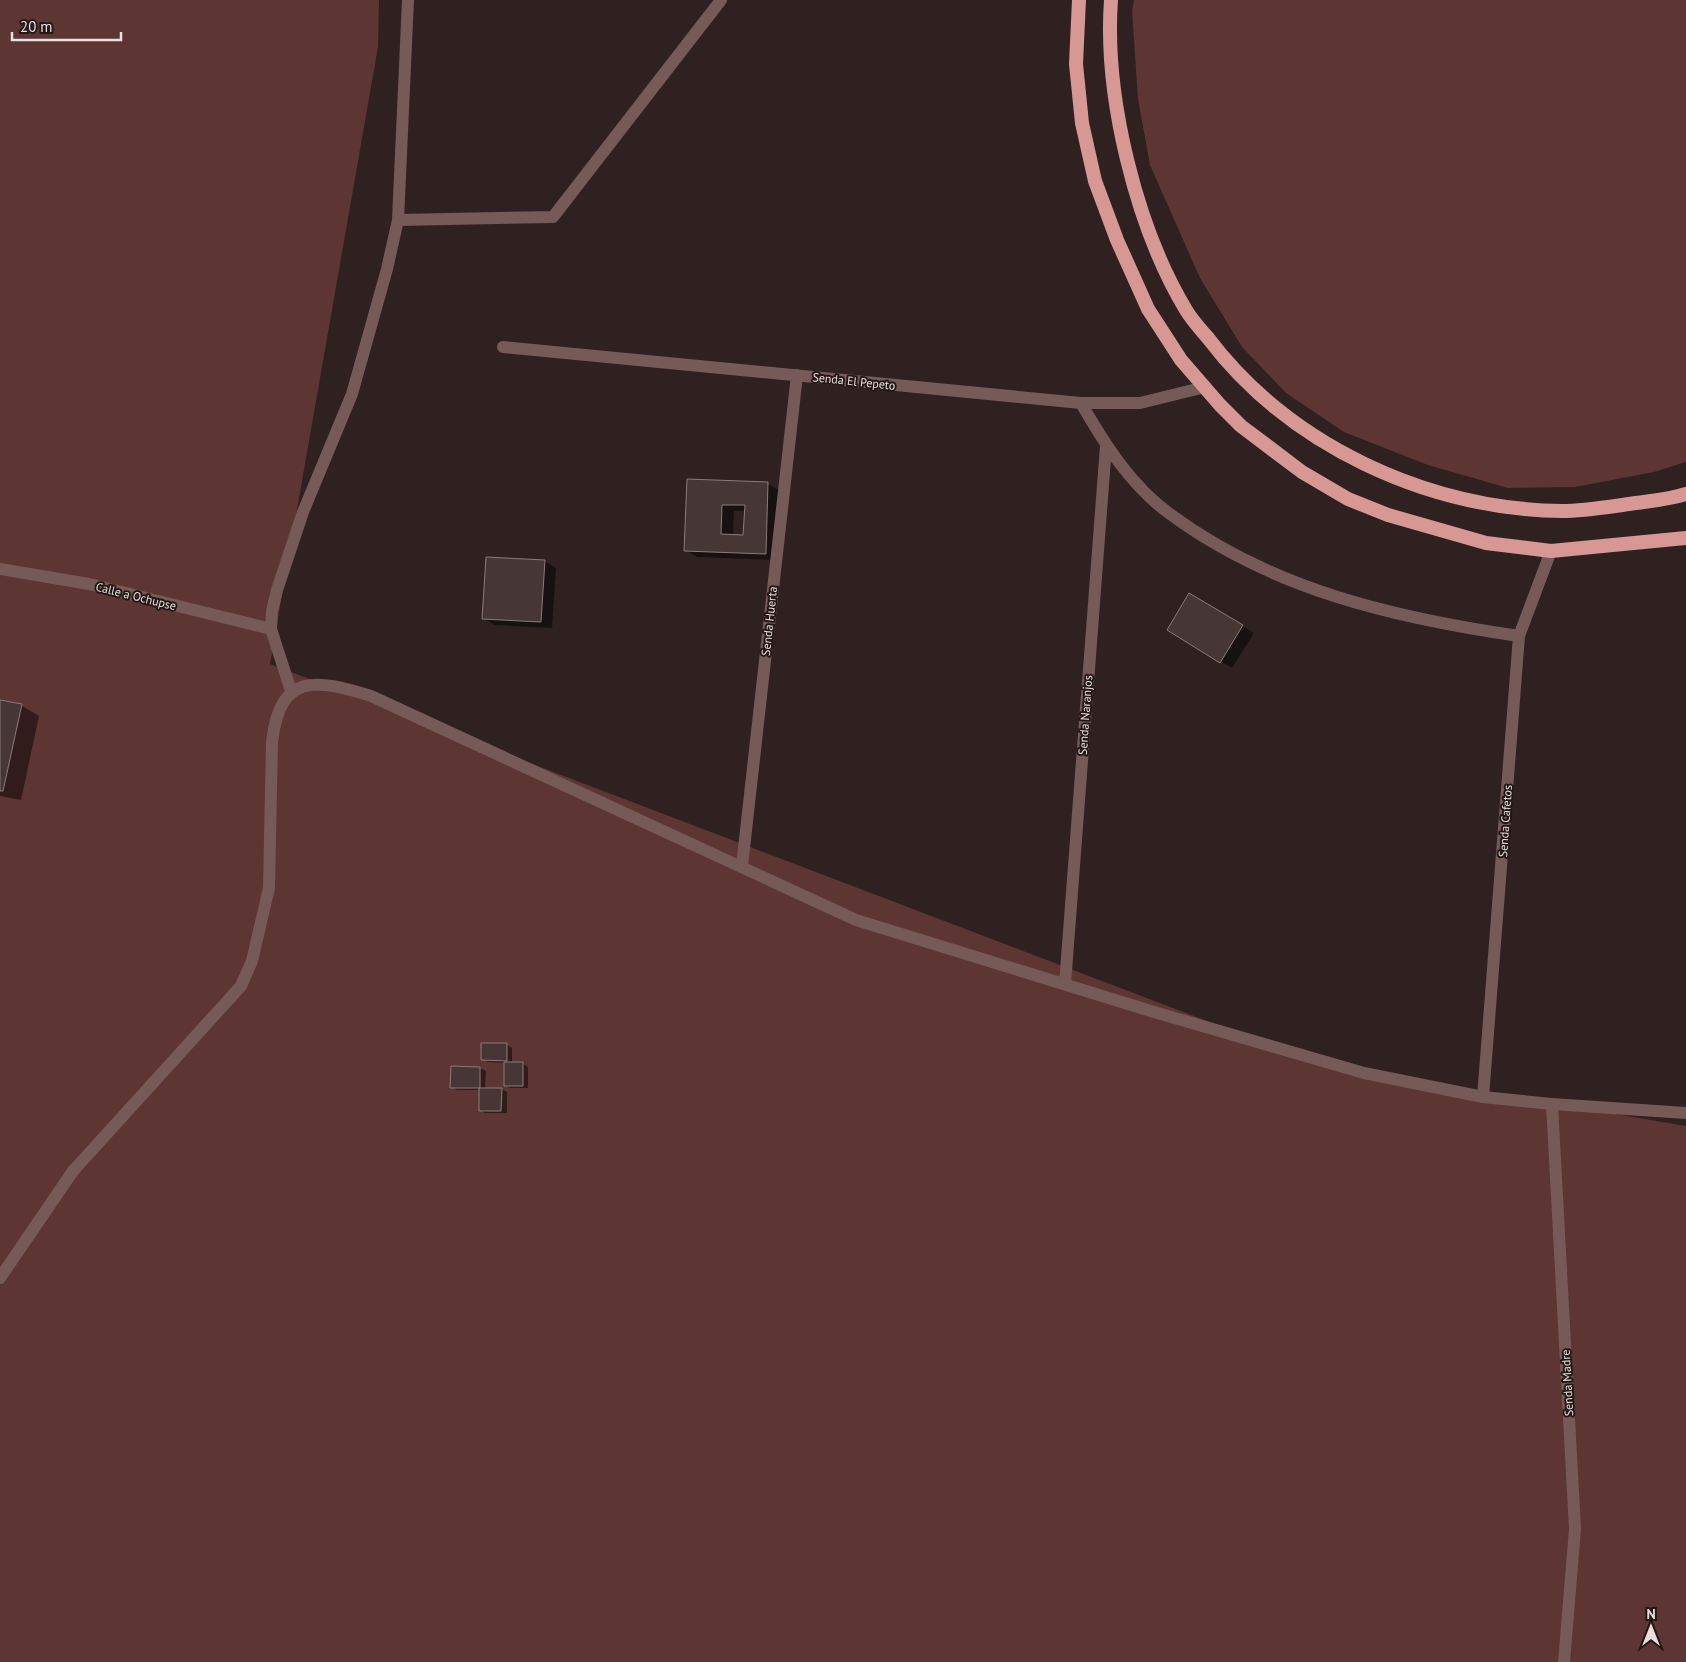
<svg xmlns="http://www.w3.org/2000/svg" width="1686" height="1662" viewBox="0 0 1686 1662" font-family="'PT Sans',sans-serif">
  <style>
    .green { fill: #5d3533 }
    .shadow { fill: #0007; fill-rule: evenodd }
    .building { fill: #463736; stroke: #8c7b7a; fill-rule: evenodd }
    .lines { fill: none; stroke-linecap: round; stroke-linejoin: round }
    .minor { stroke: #765a57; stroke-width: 12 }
    .tertiary { stroke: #765a57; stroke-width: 12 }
    .trunk { stroke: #d79793; stroke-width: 14 }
    .labels { text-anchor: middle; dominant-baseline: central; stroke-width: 4; stroke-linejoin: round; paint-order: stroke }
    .street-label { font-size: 12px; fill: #e8dfde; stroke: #241817 }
  </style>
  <rect width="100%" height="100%" fill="#2e2120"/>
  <!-- green -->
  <path class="green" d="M0 0H379L378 47 270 664 1320 1064 1686 1126V1662H0Z
    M1134 0H1686V462L1654 472 1575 487 1508 488 1428 465 1344 432 1286 393 1242 347 1200 278 1150 165 1138 99 1132 10Z"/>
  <!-- shadow -->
  <path class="shadow" d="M688 481 768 484 779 490 777 560 697 557 685 550ZM734 511H746L745 536H733Z
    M544 561 556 568 552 628 495 625 483 618Z
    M1190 595 1254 633 1232 668 1168 630Z
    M0 701 22 706 39 716 21 800 0 796Z
    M506 1044 512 1048V1063L523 1064 528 1067V1088H510L505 1085V1063L488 1062 482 1059Z
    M452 1067 480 1068 486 1071 485 1089H502L507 1092V1113H485L480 1110 481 1090H457L451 1087Z"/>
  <!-- building -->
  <path class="building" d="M687 479 768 482 766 554 684 551ZM722 505H745L743 535 721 534Z
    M486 557 545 560 541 622 482 619Z
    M1189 593 1243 625 1220 663 1167 630Z
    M0 700 22 704 3 791H0Z
    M481 1043H507V1061L481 1060Z
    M504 1062H523V1086H504Z
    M451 1066 480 1067V1088H450Z
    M479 1088H502L501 1111H479Z"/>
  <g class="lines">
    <!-- minor -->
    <path class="minor" d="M398 220 553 217 721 0
      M503 347 1081 403H1140L1205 387
      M1081 403C1104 443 1131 486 1170 514 1273 590 1395 618 1519 636
      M0 569 89 584 271 629
      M291 691 271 629 272 611 277 590 303 512 352 394 387 269 398 220 408 0
      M742 866 797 375
      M1065 984 1106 446
      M1483 1097 1519 636 1551 551
      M1552 1104 1575 1529 1564 1662"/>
    <!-- tertiary -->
    <path class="tertiary" d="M0 1278 73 1171 241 986 252 961 269 888 272 742C280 672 316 679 371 696L856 920 1154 1012 1364 1073 1483 1097 1552 1104 1686 1113"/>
    <!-- trunk -->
    <path class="trunk" d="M1079 0 1076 64 1082 123 1095 181 1117 240 1148 309 1181 360 1220 405 1241 426 1302 472 1348 499 1388 515 1486 543 1551 551 1686 538
      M1111 0C1104 96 1136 227 1186 310 1192 320 1200 329 1208 338 1290 446 1427 509 1562 511 1584 511 1607 507 1629 504 1648 501 1668 500 1686 494"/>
  </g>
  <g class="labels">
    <!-- street labels -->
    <g class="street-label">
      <text transform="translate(854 381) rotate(6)">Senda El Pepeto</text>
      <text transform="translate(136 596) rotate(14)">Calle a Ochupse</text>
      <text transform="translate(769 621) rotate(-84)">Senda Huerta</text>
      <text transform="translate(1085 715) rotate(-86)">Senda Naranjos</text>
      <text transform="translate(1505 821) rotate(-86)">Senda Cafetos</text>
      <text transform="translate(1567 1383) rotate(-93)">Senda Madre</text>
    </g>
  </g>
  <!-- north arrow -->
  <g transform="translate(1651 1627)" stroke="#241817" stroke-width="4" paint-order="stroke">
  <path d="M0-4L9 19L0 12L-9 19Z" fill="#e8dfde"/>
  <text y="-8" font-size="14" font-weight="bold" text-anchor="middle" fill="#e8dfde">N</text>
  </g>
  <!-- scale -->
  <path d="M12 32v8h109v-8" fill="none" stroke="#e8dfde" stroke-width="2.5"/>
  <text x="20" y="32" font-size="15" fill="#e8dfde" stroke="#241817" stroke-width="4" paint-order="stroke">20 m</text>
</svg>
